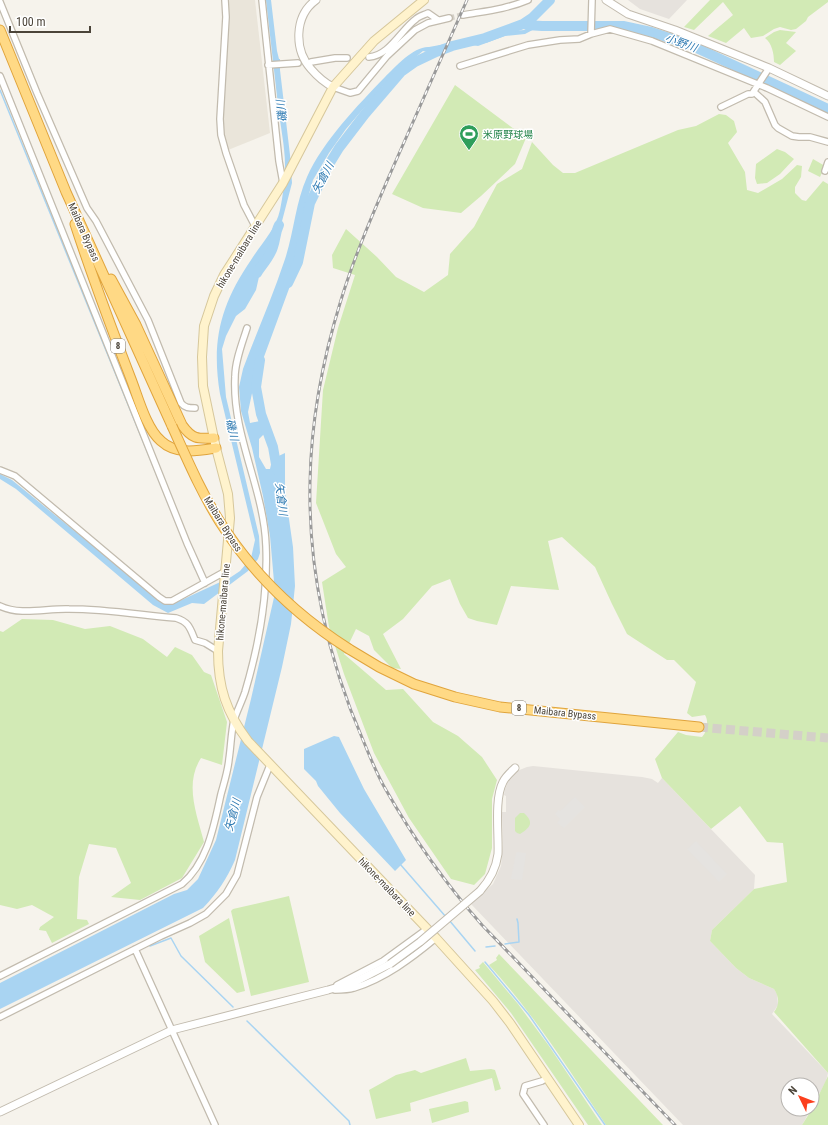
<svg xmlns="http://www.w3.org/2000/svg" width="828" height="1125" viewBox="0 0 828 1125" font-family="'Roboto Condensed','Noto Sans JP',sans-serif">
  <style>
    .residential { fill: #eae5da }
    .industrial { fill: #e6e2dd }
    .green { fill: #d2eab5 }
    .parking { fill: #e5e3e0 }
    .water { fill: #a9d4f2 }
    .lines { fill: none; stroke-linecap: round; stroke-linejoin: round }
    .stream { stroke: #a9d4f2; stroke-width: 1.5 }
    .river { stroke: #a9d4f2; stroke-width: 10 }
    .minor-tunnel { stroke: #d4d0c8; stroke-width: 5.5; stroke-dasharray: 5.5 3; stroke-linecap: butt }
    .trunk-tunnel { stroke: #d4d0c8; stroke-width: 9; stroke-dasharray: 9 4.5; stroke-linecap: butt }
    .minor-casing { stroke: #c2bbae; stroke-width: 8 }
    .tertiary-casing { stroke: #c2bbae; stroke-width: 9 }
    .secondary-casing { stroke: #d6c79b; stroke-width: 10 }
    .trunk-casing { stroke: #e0a43c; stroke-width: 11 }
    .minor { stroke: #fff; stroke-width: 5.5 }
    .tertiary { stroke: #fff; stroke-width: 7 }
    .secondary { stroke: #fff3cd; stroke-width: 8 }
    .trunk { stroke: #ffd985; stroke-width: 9 }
    .rail-casing { stroke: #9a9a9a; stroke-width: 3 }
    .rail { stroke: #fff; stroke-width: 1.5; stroke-dasharray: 4.5; stroke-linecap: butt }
    .tertiary-bridge-casing { stroke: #c2bbae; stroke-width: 9; stroke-linecap: butt }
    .trunk-bridge-casing { stroke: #e0a43c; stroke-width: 11; stroke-linecap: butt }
    .tertiary-bridge { stroke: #fff; stroke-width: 7 }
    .trunk-bridge { stroke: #ffd985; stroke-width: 9 }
    .labels { text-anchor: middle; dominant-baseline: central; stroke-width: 3; stroke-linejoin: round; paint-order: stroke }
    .shield { fill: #fff; stroke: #817c74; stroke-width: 1 }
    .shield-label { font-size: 9px; font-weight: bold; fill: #4b4439 }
    .leisure-label { font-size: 10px; fill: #27864d; stroke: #fff; text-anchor: start }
    .street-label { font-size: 10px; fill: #4b4439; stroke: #fff }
    .water-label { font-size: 11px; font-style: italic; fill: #2e7ab2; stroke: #fff }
  </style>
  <rect width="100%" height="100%" fill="#f6f3ec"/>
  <!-- residential -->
  <path class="residential" d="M227 0H255L270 133 228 150 222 132 221 119Z"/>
  <!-- industrial -->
  <path class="industrial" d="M628 0H687L669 19 640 9Z
    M533 766 642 777 652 779 658 783 662 778 755 875 754 889 712 930 710 941 736 968 749 978 774 989 777 994 778 1005 772 1014 828 1073 826 1081 812 1108V1085H788V1109H811L802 1125H683L471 904 493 884 501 866 503 845 502 812H506V796L504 795 505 789 508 782 517 772V771L527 767Z"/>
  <!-- green -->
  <path class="green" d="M710 0H828V2L808 17 806 21 796 29 791 30 780 27 774 29 763 36 751 38 744 28 726 43 708 36 733 15 723 2 694 30 684 27Z
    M780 30 796 32 786 43 796 51 780 65 774 62C774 54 772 43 765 38L774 32Z
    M455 85 526 138 515 164 481 196 461 213 423 208 392 194Z
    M719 114 726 115 734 121 737 132 728 143 745 172 747 190 758 193 782 179 797 165 802 166 801 177 795 187V193L802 200 806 201 823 181 828 184V1073L774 1012C780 1004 779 997 774 989L749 978 736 968 710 941 712 930 754 889 787 882 783 843 767 842 740 806 711 829 662 778 655 759 678 732 686 735 702 737C707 732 709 721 705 715L692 717 687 713 696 682 674 660H667L627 634 612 604 595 567 562 537 548 541 559 590 511 586 497 625 477 621 468 618 460 604 450 579 432 586 403 619 383 634 401 669 392 668 374 650 369 636 356 629 344 654 386 690 403 689 433 722 458 736 482 757 497 780 492 799V848L485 874 474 885 451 879 409 818 374 753 344 674 329 627 322 582 346 567 336 554 316 503 323 390 338 328 355 275 333 268 332 255 346 229 377 257 396 277 424 292 448 275 450 254 474 227 497 184 522 169 532 142 553 165 563 173H575L678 130 696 126Z
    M777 149 785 152 794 159 780 174 767 183 757 184 755 178 756 164Z
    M813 159 825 166 820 177 808 171Z
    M22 619 53 620 85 629 110 626 143 639 167 657 175 647 192 655 204 672 211 675 227 722 222 765 201 758C184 784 197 815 204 842L182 878 140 900 111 897 131 883 116 848 89 844 79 877 77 919 87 920 89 924 52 943 46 931 39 930 40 927 54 917 32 905 17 909 0 905V631L3 632Z
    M520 813H524C534 822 531 827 520 834L517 833 515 831V818Z
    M289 896 309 982 251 996 231 911 233 909Z
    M229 918 245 991 237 993 205 962 199 936Z
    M499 954 663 1125H606C569 1070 534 1014 489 965L497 960 496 958Z
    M483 962 518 1004 549 1046 602 1125H588L511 1013 475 970 480 968 479 966Z
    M466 1058 470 1071 491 1069 495 1070 501 1089 495 1091 492 1078 410 1103 411 1111 376 1119 369 1090 396 1075 415 1070 421 1073Z
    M828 1076V1125H802L812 1109Z
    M465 1101 468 1102 469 1112 432 1123 429 1109Z"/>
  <!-- parking -->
  <path class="parking" d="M575 797 585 807 564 828 557 823 560 819 555 814 558 810 560 811Z
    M696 841 727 874 719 882 687 849Z
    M517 852 526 853 522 880 511 879 516 853Z"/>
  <!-- water -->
  <path class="water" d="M266 0H271L277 51 279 59H280V70L290 155 292 183 281 225 261 268 256 290 245 309 236 316 226 336 222 349 226 397 259 536 260 553 258 559 248 571 204 604 192 603 168 613 153 605 16 489 0 479V474L12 480 163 603 168 605 173 604 231 577 240 571 251 558 255 540 220 394C211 340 221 304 251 260 261 244 276 229 280 210 283 196 285 179 285 165 285 147 280 124 278 105 274 70 270 35 266 0Z
    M538 23 542 25 525 34 505 36 478 46 472 45 465 47 458 46 430 53 423 51 407 64 383 86 377 96 363 109 346 129 329 153 313 180 305 208 298 256 290 286 254 384 248 412 250 423 260 421 269 425 270 431 264 434 259 439V457L266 469H270C272 459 276 457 285 453V491L293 547 295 586 291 624 282 667 235 860C226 880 218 892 203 908L0 1009V983L174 894 187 890 198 879 216 840 251 699 275 593 270 536 263 496 252 448 241 411 239 387 243 369C256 334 272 298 284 262 294 234 295 204 307 177 323 141 358 105 385 77 395 67 414 46 429 47L472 39 480 40 504 32 524 30Z
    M334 736 339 737 364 789 406 860 395 871 340 813 318 786 316 781 304 769V749Z"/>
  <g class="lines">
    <!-- stream -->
    <path class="stream" d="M0 90 195 569
      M400 864 446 917
      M449 920 475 951
      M505 944 519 942 518 923 517 919
      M150 946 171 938 181 956 233 1007
      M486 947 495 946
      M485 962 529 1015 605 1125
      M247 1021 349 1121 350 1125"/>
    <!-- river -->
    <path class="river" d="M527 25 542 26H623L651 32 688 44 828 109
      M257 273C262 265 270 257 273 247 276 239 275 233 279 225
      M288 283 298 262 310 203 328 166 339 148 365 114 401 72 415 62 436 52 452 46 485 38 523 24 532 18 550 0
      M260 360 256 387 261 414 273 447 277 470"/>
    <!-- minor-tunnel -->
    <path class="minor-tunnel" d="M449 18 463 15"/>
    <!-- trunk-tunnel -->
    <path class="trunk-tunnel" d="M699 727 828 738"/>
    <defs>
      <path id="minor" d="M225 0 226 17 220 119 221 135 226 153 244 205 255 226
        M262 0 279 161 283 183
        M0 2 37 93 87 208 96 221 148 320 181 403C185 408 189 408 195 408
        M463 15C486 11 507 9 528 0
        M591 34 592 0
        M369 57C389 56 401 30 416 19 419 16 424 15 428 13L438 20
        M311 62 335 58H347
        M268 65 298 63
        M460 66 528 45 560 40 579 39 591 34 610 29 652 41 767 88 828 117
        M0 76 187 543 205 583
        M333 87 350 93 358 91 387 56 415 30 428 23 449 18
        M754 92 765 102 775 125 778 128 792 136 799 137H810L828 142
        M721 107 748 94H752L769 68
        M825 171 828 162
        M0 470 15 476 159 597 165 601H172L226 571
        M0 606C21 616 47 608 69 609 105 609 141 615 176 618 189 622 190 628 195 640L205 643 218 651
        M135 949 215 1125
        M0 976 182 884C208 862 214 825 221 794 224 783 228 771 229 759 231 746 231 733 234 720 237 711 242 701 245 692 259 645 268 595 266 546 264 488 232 436 235 377 235 361 242 344 247 328
        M337 985 383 961 427 929
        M335 990C341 990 348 990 354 988 384 979 412 958 436 938
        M0 1017 161 936 190 923 206 914 226 894 237 875 257 797 270 765
        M544 1125 523 1094 525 1086 542 1081 547 1078"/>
      <path id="tertiary" d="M316 0C294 16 294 50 311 69 317 76 325 83 333 87
        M606 0 628 14 675 30 769 68 828 96
        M480 891C490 880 496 869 498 854 499 835 494 799 503 782 506 776 511 772 515 768
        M0 1112 172 1030 328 990 355 982 390 964"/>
      <path id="secondary" d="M424 0 374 41 333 87 283 183 224 275 214 296 204 326 202 357 203 386 216 448 228 494 230 518 218 651C218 687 226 712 248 741L436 938 493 1001 510 1023 579 1125"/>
      <path id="trunk" d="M0 30 66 192 172 426
        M75 224C92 276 111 327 131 379 138 397 146 428 161 441 176 455 197 451 216 448
        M111 279 136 325 182 425C192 439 197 439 214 438
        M349 649 379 667 414 684 455 697 500 707 699 727"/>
    </defs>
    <!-- minor casing -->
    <use href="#minor" class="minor-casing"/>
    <!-- tertiary casing -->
    <use href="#tertiary" class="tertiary-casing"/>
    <!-- secondary casing -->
    <use href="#secondary" class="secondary-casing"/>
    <!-- trunk casing -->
    <use href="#trunk" class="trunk-casing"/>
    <!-- minor -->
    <use href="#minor" class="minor"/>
    <!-- tertiary -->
    <use href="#tertiary" class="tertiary"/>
    <!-- secondary -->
    <use href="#secondary" class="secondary"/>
    <!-- trunk -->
    <use href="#trunk" class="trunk"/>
    <defs>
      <path id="rail" d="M467 0C443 55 418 110 394 165 375 209 355 254 341 300 323 358 311 421 310 482 308 570 328 660 363 740 370 757 377 775 386 790 414 839 445 883 482 925L675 1125"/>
    </defs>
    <!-- rail casing -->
    <use href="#rail" class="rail-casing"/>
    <!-- rail -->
    <use href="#rail" class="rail"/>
    <defs>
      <path id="tertiary-bridge" d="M390 964 420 942 480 891"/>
      <path id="trunk-bridge" d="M172 426C187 459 201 492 220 522 253 574 297 616 349 649"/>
    </defs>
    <!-- tertiary-bridge casing -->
    <use href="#tertiary-bridge" class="tertiary-bridge-casing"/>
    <!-- trunk-bridge casing -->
    <use href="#trunk-bridge" class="trunk-bridge-casing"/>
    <!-- tertiary-bridge -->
    <use href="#tertiary-bridge" class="tertiary-bridge"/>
    <!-- trunk-bridge -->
    <use href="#trunk-bridge" class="trunk-bridge"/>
  </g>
  <!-- icons -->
  <defs>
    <symbol id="stadium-pin" viewBox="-11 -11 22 30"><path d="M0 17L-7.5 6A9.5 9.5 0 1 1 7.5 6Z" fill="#2e9e5b" stroke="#fff"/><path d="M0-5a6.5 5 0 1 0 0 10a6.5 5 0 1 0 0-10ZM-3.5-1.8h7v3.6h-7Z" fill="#fff"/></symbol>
  </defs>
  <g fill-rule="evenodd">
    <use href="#stadium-pin" x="458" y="123" width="22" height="30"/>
  </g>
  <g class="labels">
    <!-- shield labels -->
    <g class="shield">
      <rect x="111" y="339" width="14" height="14" rx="3"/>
      <rect x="512" y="701" width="14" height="14" rx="3"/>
    </g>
    <g class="shield-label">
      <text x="118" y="346">8</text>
      <text x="519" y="708">8</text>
    </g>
    <!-- leisure labels -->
    <g class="leisure-label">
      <text x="483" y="134">米原野球場</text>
    </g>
    <!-- street labels -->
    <g class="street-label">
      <text transform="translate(84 232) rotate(66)">Maibara Bypass</text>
      <text transform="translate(239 254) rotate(-59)">hikone-maibara line</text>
      <text transform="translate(223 524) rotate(58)">Maibara Bypass</text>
      <text transform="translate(223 602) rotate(-85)">hikone-maibara line</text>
      <text transform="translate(565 713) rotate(6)">Maibara Bypass</text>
      <text transform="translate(387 887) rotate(46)">hikone-maibara line</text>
    </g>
    <!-- water labels -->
    <g class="water-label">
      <text transform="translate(681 43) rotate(20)">小野川</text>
      <text transform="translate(282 111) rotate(-97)">磯川</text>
      <text transform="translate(323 178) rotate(-62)">矢倉川</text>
      <text transform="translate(232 430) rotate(77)">磯川</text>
      <text transform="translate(281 499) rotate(83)">矢倉川</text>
      <text transform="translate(233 815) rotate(-75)">矢倉川</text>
    </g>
  </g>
  <!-- north arrow -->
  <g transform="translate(800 1097) rotate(313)"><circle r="19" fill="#ffffff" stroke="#b7b4b0"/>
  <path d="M0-3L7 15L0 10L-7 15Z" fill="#fc3f1d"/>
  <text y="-6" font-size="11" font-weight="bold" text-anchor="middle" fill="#4b4439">N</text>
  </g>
  <!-- scale -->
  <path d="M10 26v6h80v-6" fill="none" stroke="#4b4439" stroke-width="2"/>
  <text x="16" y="26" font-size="12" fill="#4b4439" stroke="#ffffff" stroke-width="3" paint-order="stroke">100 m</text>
</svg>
